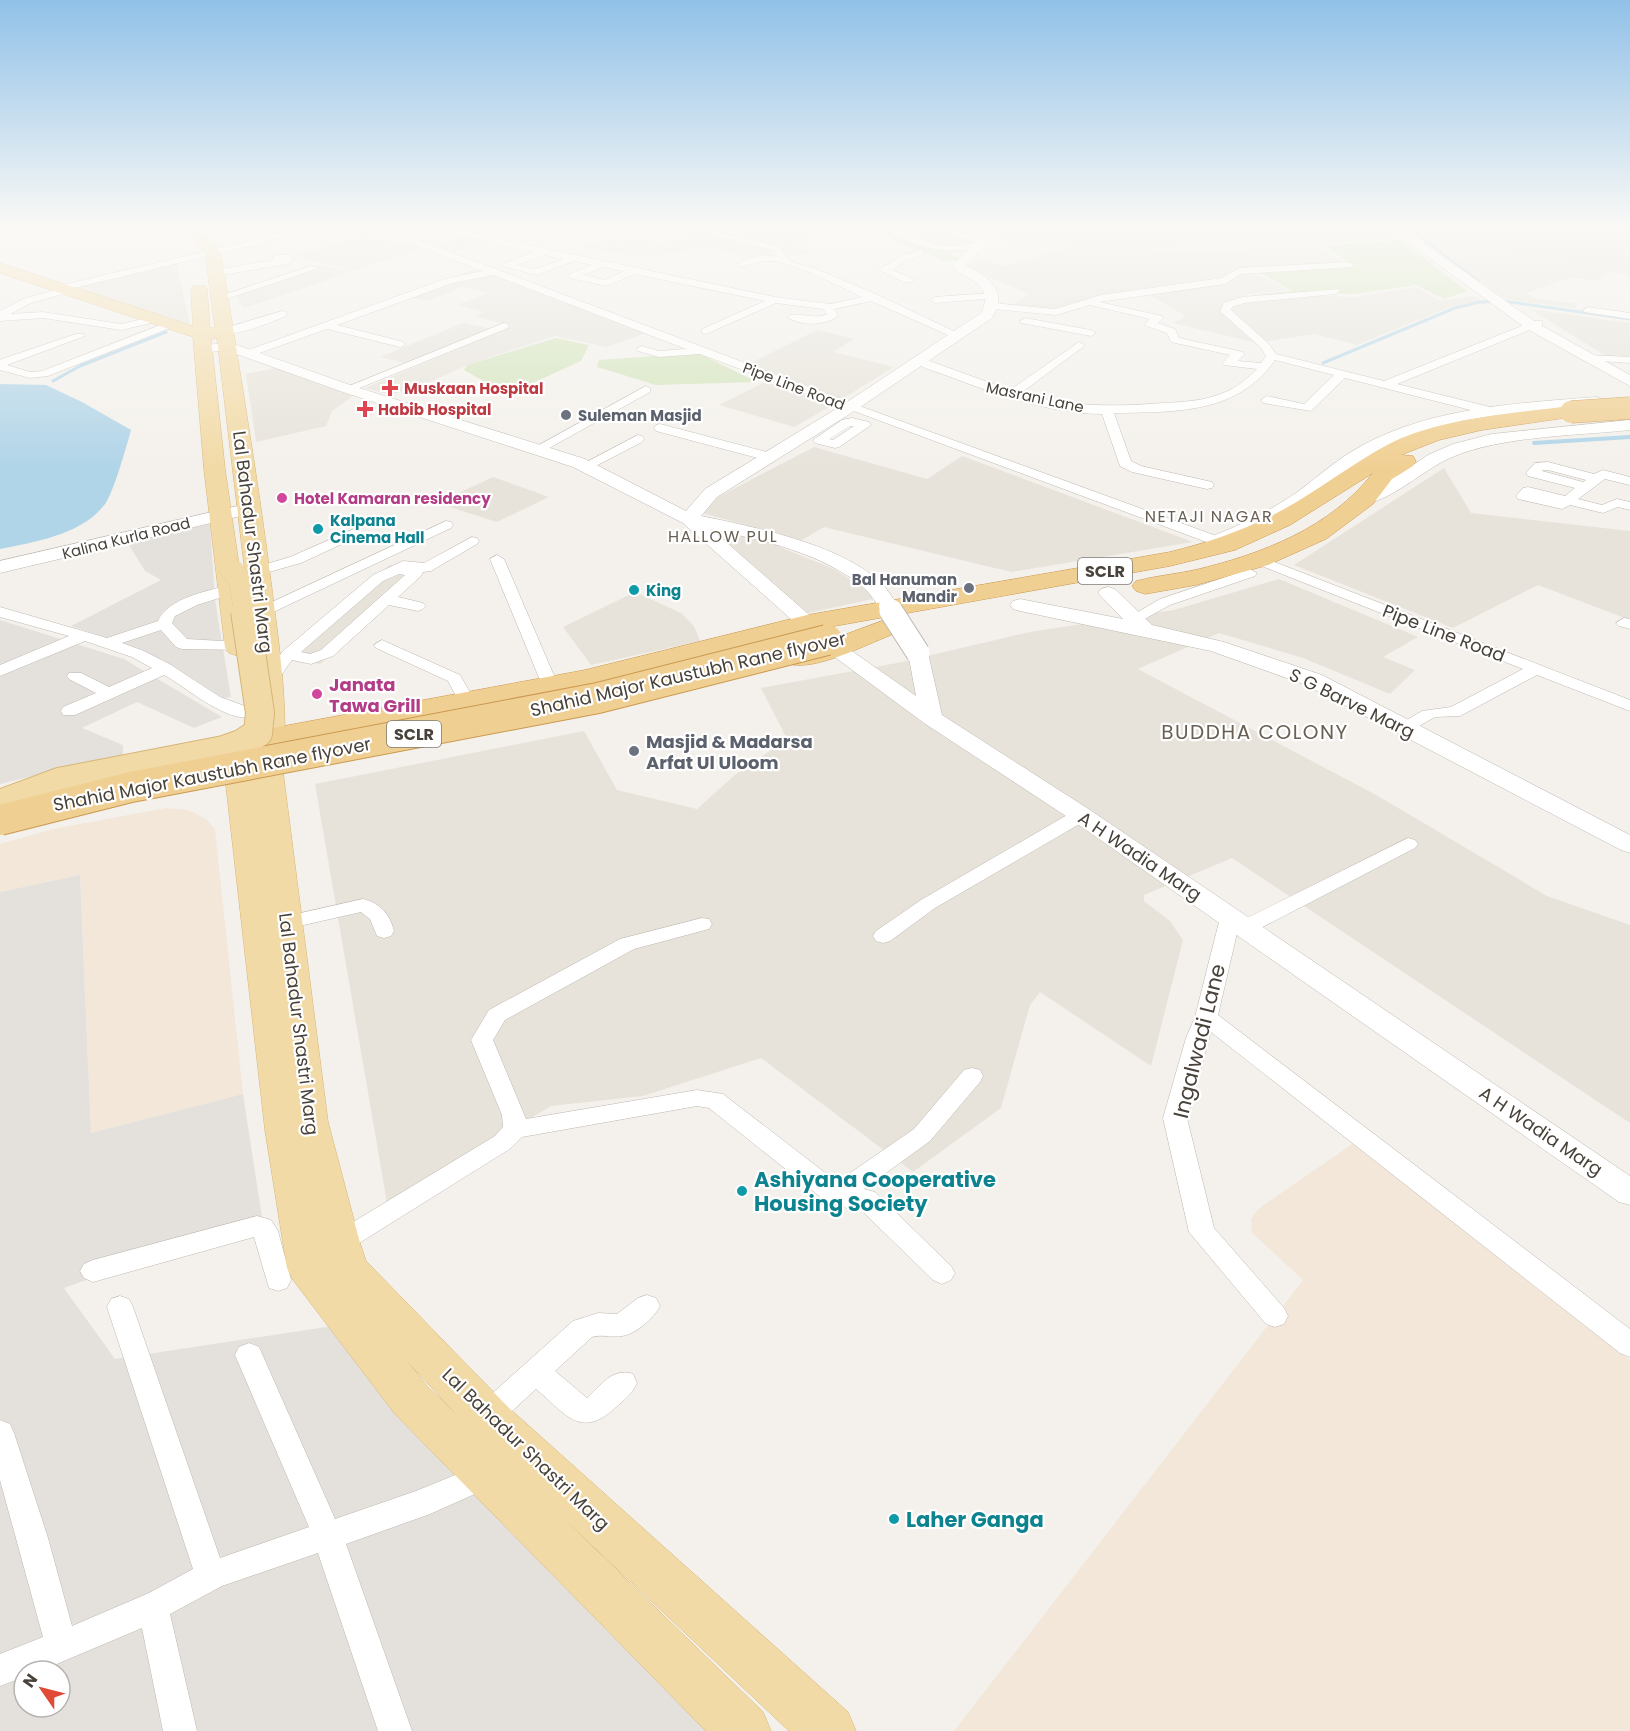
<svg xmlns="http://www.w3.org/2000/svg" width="1630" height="1731" viewBox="0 0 1630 1731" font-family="Poppins,sans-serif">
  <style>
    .residential { fill: #e7e3db }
    .commercial { fill: #f3e7da }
    .industrial { fill: #e4e1dd; fill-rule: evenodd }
    .education { fill: #ebe5d8 }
    .medical { fill: #f3e3e1 }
    .green { fill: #d2e3ba }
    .water { fill: #b0d4e8 }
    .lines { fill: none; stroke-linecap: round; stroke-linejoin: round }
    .stream-far1 { stroke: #b0d4e8; stroke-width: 3 }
    .stream { stroke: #b0d4e8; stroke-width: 4 }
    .minor-casing { stroke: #beb8af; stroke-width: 1 }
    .tertiary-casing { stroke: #beb8af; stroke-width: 1 }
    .primary-casing { stroke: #d6b678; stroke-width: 1 }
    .trunk-casing { stroke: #cb994f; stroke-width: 1 }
    .minor { fill: #fff; fill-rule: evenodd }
    .tertiary { fill: #fff; fill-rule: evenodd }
    .primary { fill: #f2daa6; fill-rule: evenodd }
    .trunk { fill: #f0cf92; fill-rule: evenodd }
    .tertiary-bridge-far1-casing { stroke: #beb8af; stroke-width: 19; stroke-linecap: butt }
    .tertiary-bridge-casing { stroke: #beb8af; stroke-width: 25; stroke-linecap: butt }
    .primary-bridge-far1-casing { stroke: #d6b678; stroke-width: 22; stroke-linecap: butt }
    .primary-bridge-casing { stroke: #d6b678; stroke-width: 30; stroke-linecap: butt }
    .trunk-bridge-far1-casing { stroke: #cb994f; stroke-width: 23; stroke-linecap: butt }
    .trunk-bridge-casing { stroke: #cb994f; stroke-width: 32; stroke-linecap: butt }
    .tertiary-bridge-far1 { stroke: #fff; stroke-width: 18 }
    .tertiary-bridge { stroke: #fff; stroke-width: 23 }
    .primary-bridge-far1 { stroke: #f2daa6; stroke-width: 22 }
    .primary-bridge { stroke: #f2daa6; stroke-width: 28 }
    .trunk-bridge-far1 { stroke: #f0cf92; stroke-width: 22 }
    .trunk-bridge { stroke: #f0cf92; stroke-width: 30 }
    .health-dot { fill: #e0444e; stroke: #fff; stroke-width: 2 }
    .worship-dot { fill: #6b7280; stroke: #fff; stroke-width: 2 }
    .hotel-dot { fill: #d1479c; stroke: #fff; stroke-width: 2 }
    .culture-dot { fill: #0f9aa8; stroke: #fff; stroke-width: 2 }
    .labels { text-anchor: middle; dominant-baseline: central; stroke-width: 4.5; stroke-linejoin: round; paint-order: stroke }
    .far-street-label { font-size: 15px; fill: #48423a; stroke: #fff }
    .far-health-label { font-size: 15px; font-weight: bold; fill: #be3a42; stroke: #fff; text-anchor: start }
    .far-worship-label { font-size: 15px; font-weight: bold; fill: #5b616d; stroke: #fff; text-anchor: start }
    .far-hotel-label { font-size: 15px; font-weight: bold; fill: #b23c85; stroke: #fff; text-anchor: start }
    .far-culture-label { font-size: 15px; font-weight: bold; fill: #0d838f; stroke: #fff; text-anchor: start }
    .far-neighbourhood-label { font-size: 16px; letter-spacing: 1.5px; fill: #695f53; stroke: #fff }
    .shield { fill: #fff; stroke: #7f7b75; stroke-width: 1.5 }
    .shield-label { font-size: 16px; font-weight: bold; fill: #48423a }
    .street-label { font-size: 18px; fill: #48423a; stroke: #fff }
    .hotel-label { font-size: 18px; font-weight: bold; fill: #b23c85; stroke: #fff; text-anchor: start }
    .worship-label { font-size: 18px; font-weight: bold; fill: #5b616d; stroke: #fff; text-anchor: start }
    .neighbourhood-label { font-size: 20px; letter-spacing: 1.5px; fill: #695f53; stroke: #fff }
    .near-street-label { font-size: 21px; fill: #48423a; stroke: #fff }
    .near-culture-label { font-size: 21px; font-weight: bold; fill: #0d838f; stroke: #fff; text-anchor: start }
  </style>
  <rect width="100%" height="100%" fill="#f4f1ec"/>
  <!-- residential -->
  <path class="residential" d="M700 228H829L830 229 796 245 810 252 766 262 710 248 639 257 587 248 588 244 613 239 622 241 633 236 661 243 704 230Z
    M885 228H991L962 252 948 253Z
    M1006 228H1167L1183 248 1125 251 1250 249 1313 245 1346 263 1249 271 1289 290 1245 294 1253 300 1311 295 1355 297 1415 287 1441 301 1473 296 1482 301 1450 307 1357 345 1314 334 1256 343 1174 323 1186 316 1144 292 1048 312 1011 306 1028 294 963 265 981 259 1005 266 1070 247 995 239Z
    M1412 228H1421L1431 236 1609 271 1595 281 1571 277 1527 293 1534 298 1578 304 1575 308 1505 299 1413 233 1419 234Z
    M364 234 421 248 353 271 295 256Z
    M463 236 486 241 455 252 437 245Z
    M176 264 190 324 73 288Z
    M320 265 351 272 247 307H242L235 292Z
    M477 268 646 333 607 347 555 336 467 365 432 381 391 395 365 388 511 326 474 316 485 312 457 305 489 293 462 287 427 301 404 296Z
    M1530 309 1630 323V356H1606Z
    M463 323 492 329 409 364 380 357Z
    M817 330 854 339 833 352 894 367 842 399 749 364Z
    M275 368 353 396 332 411 326 426 256 442 246 374Z
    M765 382 833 405 794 427 719 405Z
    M814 447 927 479 962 456 1193 542 1011 572 824 527 802 540 702 513 718 497Z
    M1444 468 1471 513 1630 531V620L1538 585 1453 628 1294 565Z
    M493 477 549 497 497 522 437 503Z
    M716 528 765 541 834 569 878 598 803 614 705 530Z
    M390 565 421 573 320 664 276 657Z
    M1279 579 1418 637 1383 657 1415 670 1390 694 1303 658 1219 633 1138 669 1378 796 1547 896 1630 925V1123L1232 858 1144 895V901L1170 921 1183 940 1151 1066 1040 992 1030 1005 1001 1108 913 1172 761 1058 643 1096 551 1106 387 1203 315 784 584 731 617 790 697 809 736 774 787 739 761 688 897 663 1030 632 1174 610Z
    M635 592 681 613 694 626 700 641 591 665 563 627Z"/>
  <!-- commercial -->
  <path class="commercial" d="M166 808 188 810 206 819 215 829 243 1094 91 1133 80 875 0 892V844L53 829Z
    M1355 1142 1630 1360V1731H954L1303 1280 1252 1233 1251 1219 1258 1209Z"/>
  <!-- industrial -->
  <path class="industrial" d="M1421 228H1630V276L1431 236Z
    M210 524 215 600 231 697 223 698 167 662 129 645 71 626 161 580 145 571 127 542Z
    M0 620 124 659 222 717 194 728 137 702 82 728 123 745V758L66 768 0 784Z
    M80 875 91 1133 243 1094 262 1217 64 1288 115 1359 339 1325 735 1731H0V892ZM24 1671H60V1707H24Z"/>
  <!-- education -->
  <path class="education" d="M1381 228 1396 239 1250 249 1234 228Z"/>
  <!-- medical -->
  <path class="medical" d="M1230 228 1248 248H1185L1169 228Z"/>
  <!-- green -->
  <path class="green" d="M850 228H884L958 257V260L944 261 885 236Z
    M1400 240 1467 291 1444 299 1416 285 1354 294 1311 293 1256 298 1252 295 1292 291 1257 271 1350 264 1326 246Z
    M556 338 589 345 581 361 515 391 492 386 464 370 467 365Z
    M692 350 757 382 656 385 597 367 599 360 670 355Z"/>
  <!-- water -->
  <path class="water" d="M0 384 46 385 82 402 131 430C127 445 113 494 105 504 82 535 34 542 0 549Z"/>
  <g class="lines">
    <!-- stream-far1 -->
    <path class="stream-far1" d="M1409 228 1478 281
      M1323 363 1455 308 1480 302 1503 301 1630 319
      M53 381 80 366 166 332"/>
    <!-- stream -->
    <path class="stream" d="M1534 443 1630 437"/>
    <defs>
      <path id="minor" d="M291 228H306L255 245 70 289V292L31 303 10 314 43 312 121 324 156 316 161 319 160 321 121 330 43 318 0 321V311L23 299 58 289V286L249 241Z
        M369 228H383L429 244 854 404 1222 538 1224 541 1217 545 1212 544 700 354 659 357 638 351 636 349 642 346 659 351 686 349 494 275 453 283 337 325 404 342V346L400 347 327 329 251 356H243V352L445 279 483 271Z
        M427 228H447L775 297 831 304 862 297C839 286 795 263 771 261 760 260 749 267 739 266L737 264C747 258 765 254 777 257L773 250 684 228H702L779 246 789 261 816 269 878 295 964 336 963 338H955L871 301 834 309 838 315 837 317C823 326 800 326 787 317 797 310 814 321 827 314L823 309 776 303 706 334 702 333V329L765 301 635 274 606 286 570 278V274L592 265 574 261 537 275 501 266 503 264 533 252ZM544 255 563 259 536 269 517 265ZM603 267 624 271 605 280 584 275Z
        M844 228H859L873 234 868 237Z
        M884 228C904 228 920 241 940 245 952 248 962 244 974 243L937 228H951L985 242 981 248C946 254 914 249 884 228Z
        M920 250 923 251V255L907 260 892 270 912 278V282H904L879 270 901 256Z
        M277 255H288L293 258 290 263 287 264 216 276 211 273 216 270 274 260 272 258Z
        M1349 262 1354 265 1352 267 1241 274 1225 284 1099 302 1162 316 1163 318 1158 323 1175 329 1179 338 1243 352 1245 354 1238 361 1261 363 1266 356 1261 348 1220 311 1224 303 1242 297 1339 289 1340 291 1335 294 1244 303 1232 307 1231 310 1269 344 1276 354 1384 381 1534 321H1542V325L1397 384 1494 408V414L1490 415 1345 378 1311 411 1263 403 1261 400 1267 396 1304 404 1334 375 1275 360C1238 414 1175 412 1114 413L1131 461 1141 466 1212 482 1214 485 1212 488 1207 489 1132 472 1120 466 1102 414C1049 413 997 395 948 376 937 372 923 369 914 361L916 359H924L1010 390 1079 342 1085 345 1083 347 1021 393C1069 407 1114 407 1163 403 1183 402 1204 401 1223 393 1236 388 1246 380 1257 369L1224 365 1222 363 1230 355 1171 342 1167 333 1146 326 1145 324 1150 319 1090 305 1056 315 993 309 988 306 993 303 1055 309 1101 295 1222 278 1239 268Z
        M311 266 319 268 223 300 214 298Z
        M993 293 998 296 997 298 935 303 930 300 935 297Z
        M1588 307 1630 313V319L1584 312 1583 310Z
        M282 311 286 312V316C271 322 232 340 219 330Z
        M1025 318 1091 330 1096 333 1091 336 1021 323 1020 321Z
        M171 321 176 324 175 326 48 376 30 378 0 370V360L2 359 76 334H84L85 336 7 365 30 372 42 371Z
        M504 323 508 324V328L352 391H344L342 389Z
        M1588 355 1630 357V363L1584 360V356Z
        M646 386 650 388V392L542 452 538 453 532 449Z
        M852 418 869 422 871 425 839 447 835 448 815 443 813 440 842 420ZM850 426H854L833 440 829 439Z
        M660 424 774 454 775 457 769 461 656 431 654 428 656 425Z
        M638 435 642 436 644 439 642 442 590 469 585 470 579 466Z
        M1548 462 1594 474 1603 470 1630 477V485L1605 479 1578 499 1602 505 1617 499 1630 502V510L1618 507 1603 513 1570 505 1562 509 1518 499 1516 496 1523 488 1528 487 1565 496 1575 488 1528 476 1526 473 1535 463ZM1543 470H1548L1586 480 1583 482 1542 471Z
        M446 521 451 522 453 525 451 528 267 615 262 617 254 612 257 609Z
        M354 529 361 533 359 536 301 563 258 575 251 571 253 568 290 557Z
        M472 537 477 538 479 541 477 544 431 571 423 572 421 576 398 597 423 603 426 606 423 609 418 611 389 605 333 656 311 664 292 660 277 681H265L263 678 283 651 373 575 403 561 424 563ZM399 574 405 575 321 650 310 654 301 652 383 581Z
        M497 555 504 559 558 685 556 689 550 690 542 685 490 559Z
        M1259 556 1630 700V711L1537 675 1460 716 1435 717 1410 731H1398L1395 727 1422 711 1451 707 1523 669 1254 563 1252 560Z
        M1250 569 1257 573 1255 576 1170 605 1139 622 1134 624 1126 619 1160 599Z
        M230 585 235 587 238 590 235 593 197 605 175 616 172 623 187 639 238 642 244 644 246 647 244 650 182 649 176 647 161 630 122 643 144 651 171 665 220 697 253 709 256 713 253 717C226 723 186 687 164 675L75 715H63L61 711 63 707 96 693 69 679 67 676 69 673H81L109 687 152 668 132 657 85 641 0 676V665L69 636 0 617V607L107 638 158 621C168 598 207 591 230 585Z
        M1624 618 1630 619V629L1619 626 1616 623Z
        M382 640 460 675 475 701 467 706 461 705 448 681 376 648 374 645Z
        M1081 809 1088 811 1090 815 1088 819 935 908 890 941 883 943 876 941 873 936 876 931 921 900 1074 811Z
        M1408 838 1415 840 1418 844 1415 848 1251 933 1244 934 1237 933 1218 1015 1630 1329V1357L1620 1353 1211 1032 1187 1118 1214 1228 1284 1308 1288 1316 1284 1324 1275 1327 1266 1324 1189 1232 1163 1118 1186 1038 1195 1017 1220 918 1223 913 1230 912 1237 913 1240 918 1239 922Z
        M363 899C380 903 390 914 394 931L391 936 384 938 377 936 370 919 361 912 286 929 279 928 276 923 279 918Z
        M702 918 709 919 712 924 709 929 634 949 505 1020 493 1040 526 1119 697 1090 723 1094 837 1182 914 1129 964 1070 972 1068 980 1070 983 1076 980 1082 930 1141 864 1189 875 1192 951 1266 955 1273 951 1280 942 1284 933 1280 860 1209H849L823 1199 709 1108 697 1106 522 1137 511 1148 348 1250 339 1253 330 1250 326 1243 330 1236 495 1136 503 1127 502 1115 471 1040 489 1010 620 939Z
        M257 1216 271 1220 278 1231 291 1280 287 1288 278 1291 269 1288 254 1237 93 1282 84 1278 80 1271 84 1264 93 1260Z
        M647 1295 656 1298 660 1306C654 1318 636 1334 622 1336 612 1338 602 1334 592 1337L555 1371 587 1398C601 1385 613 1367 633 1374L637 1383C632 1394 624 1400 615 1408 580 1440 565 1413 536 1389L497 1425 487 1429 477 1425 473 1416 477 1407 573 1321 598 1313 617 1314 638 1298Z
        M120 1296 129 1299 133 1307 220 1558 309 1527 235 1355 239 1347 249 1343 259 1347 335 1519 416 1491 487 1462 497 1466 502 1475 497 1484 430 1514 346 1544 412 1731H378L318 1553 222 1586 170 1614 197 1731H163L142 1628 40 1671H24V1677L0 1686V1654L43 1637 0 1480V1420L10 1424 14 1433 48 1538 72 1626 149 1593 193 1569 107 1307 111 1299Z"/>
      <path id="tertiary" d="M990 228H1003L966 265C989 277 1009 291 992 318L856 410 717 497 701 516C755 527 837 544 878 580 886 587 892 597 898 606L895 610H881C876 603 871 594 864 588 823 553 762 540 711 529L814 619 817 623 814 627H800L683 523 573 467 343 392 225 350 203 353 196 349 203 345 231 343 353 386 585 459 686 511 705 489 844 404 981 313C996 283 967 282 952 266Z
        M1388 228H1403L1537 323 1630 375V386L1527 329Z
        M1597 397 1603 399 1605 402 1603 405C1584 410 1562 409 1543 411 1498 414 1451 420 1408 437 1341 464 1293 527 1222 545L1215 543 1213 539 1215 535C1244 524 1271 510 1296 493 1318 477 1338 458 1363 445 1434 407 1518 403 1597 397Z
        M1630 420V430C1574 436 1488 436 1440 463 1421 473 1380 508 1359 503L1356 499 1359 495 1398 475 1428 455 1453 444 1492 434Z
        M251 503 257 504 260 508 257 512 0 573V561Z
        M1108 587 1115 589 1152 625 1224 642 1322 675 1630 835V853L1621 850 1306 685 1211 651 1020 611 1013 609 1010 605 1013 601 1020 599 1123 619 1098 593 1101 589Z
        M835 642 842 644 916 696 908 653 911 649 918 647 925 649 928 653 942 715 1090 810 1630 1176V1205L1619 1202 1072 820 924 723 828 652 825 648 828 644Z"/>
      <path id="primary" d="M186 228H201L221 253C238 362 257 472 271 582 279 645 289 708 283 772L328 1122 360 1243 366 1261 509 1408 848 1712 856 1731H789L561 1516 763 1712 771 1731H706L395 1414 293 1280 287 1268 265 1130 225 777 232 739 236 733 246 731 257 735V684L253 640 217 338 211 339 225 469 251 648 247 653 238 656 229 653 225 648 204 469 193 337 0 273V263L193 326 191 289 193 286H205L207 289 210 328H215L205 253ZM407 1361 456 1414 427 1386Z"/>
      <path id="trunk" d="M1571 406 1578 408 1581 412 1578 416 1482 430 1439 440 1406 453 1401 455 1413 456 1416 461 1413 466 1392 479 1373 504 1326 539 1268 565 1196 585 1145 594 1136 591 1132 586 1136 581C1155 576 1176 574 1195 570 1262 554 1330 528 1373 473L1290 525 1235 550 1170 566 807 631 585 686 246 751 236 748 231 742 236 736 246 733 585 670 807 615 1170 552C1206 543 1239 532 1273 515 1313 495 1349 465 1389 444 1439 418 1515 413 1571 406Z
        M882 621 891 623 895 629 891 635C865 645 816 671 789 664L785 658 789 652 825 642Z"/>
    </defs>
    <!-- minor casing -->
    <use href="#minor" class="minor-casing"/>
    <!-- tertiary casing -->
    <use href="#tertiary" class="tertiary-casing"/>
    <!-- primary casing -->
    <use href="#primary" class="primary-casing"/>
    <!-- trunk casing -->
    <use href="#trunk" class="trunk-casing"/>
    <!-- minor -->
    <use href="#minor" class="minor"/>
    <!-- tertiary -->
    <use href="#tertiary" class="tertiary"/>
    <!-- primary -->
    <use href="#primary" class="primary"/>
    <!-- trunk -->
    <use href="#trunk" class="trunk"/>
    <defs>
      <path id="tertiary-bridge-far1" d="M888 606 892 613"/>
      <path id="tertiary-bridge" d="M891 611 918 653"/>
      <path id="primary-bridge-far1" d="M226 563 240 580 245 613"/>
      <path id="primary-bridge" d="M0 804 59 782 224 750 241 744 258 733 260 713 245 611"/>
      <path id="trunk-bridge-far1" d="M1571 412 1630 408"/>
      <path id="trunk-bridge" d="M0 820 131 787 598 698 827 640"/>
    </defs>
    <!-- tertiary-bridge-far1 casing -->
    <use href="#tertiary-bridge-far1" class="tertiary-bridge-far1-casing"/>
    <!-- tertiary-bridge casing -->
    <use href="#tertiary-bridge" class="tertiary-bridge-casing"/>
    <!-- primary-bridge-far1 casing -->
    <use href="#primary-bridge-far1" class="primary-bridge-far1-casing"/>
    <!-- primary-bridge casing -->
    <use href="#primary-bridge" class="primary-bridge-casing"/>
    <!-- trunk-bridge-far1 casing -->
    <use href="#trunk-bridge-far1" class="trunk-bridge-far1-casing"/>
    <!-- trunk-bridge casing -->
    <use href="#trunk-bridge" class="trunk-bridge-casing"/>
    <!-- tertiary-bridge-far1 -->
    <use href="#tertiary-bridge-far1" class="tertiary-bridge-far1"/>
    <!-- tertiary-bridge -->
    <use href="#tertiary-bridge" class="tertiary-bridge"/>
    <!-- primary-bridge-far1 -->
    <use href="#primary-bridge-far1" class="primary-bridge-far1"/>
    <!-- primary-bridge -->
    <use href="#primary-bridge" class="primary-bridge"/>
    <!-- trunk-bridge-far1 -->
    <use href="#trunk-bridge-far1" class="trunk-bridge-far1"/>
    <!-- trunk-bridge -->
    <use href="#trunk-bridge" class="trunk-bridge"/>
  </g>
  <!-- sky -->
  <linearGradient id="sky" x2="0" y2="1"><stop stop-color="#91c1e8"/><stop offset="0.48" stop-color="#faf9f6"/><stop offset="1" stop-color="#faf9f6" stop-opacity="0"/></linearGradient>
  <rect width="1630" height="471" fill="url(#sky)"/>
  <!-- markers -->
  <g class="health-dot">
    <path d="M387 379h6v6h6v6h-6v6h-6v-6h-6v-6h6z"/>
    <path d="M362 400h6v6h6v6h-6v6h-6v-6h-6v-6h6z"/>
  </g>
  <g class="worship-dot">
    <circle cx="566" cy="415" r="6"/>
    <circle cx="969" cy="588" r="6"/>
    <circle cx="634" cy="751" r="6"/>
  </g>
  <g class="hotel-dot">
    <circle cx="282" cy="498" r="6"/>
    <circle cx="317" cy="694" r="6"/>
  </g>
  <g class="culture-dot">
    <circle cx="318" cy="529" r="6"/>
    <circle cx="634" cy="590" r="6"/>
    <circle cx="742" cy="1191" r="6"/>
    <circle cx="894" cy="1519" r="6"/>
  </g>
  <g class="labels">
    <!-- far-street labels -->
    <g class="far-street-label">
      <text transform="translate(794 386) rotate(21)">Pipe Line Road</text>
      <text transform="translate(1035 397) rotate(12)">Masrani Lane</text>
      <text transform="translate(126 538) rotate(-14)">Kalina Kurla Road</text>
    </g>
    <!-- far-health labels -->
    <g class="far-health-label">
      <text x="404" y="388">Muskaan Hospital</text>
      <text x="378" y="409">Habib Hospital</text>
    </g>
    <!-- far-worship labels -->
    <g class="far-worship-label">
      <text x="578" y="415">Suleman Masjid</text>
      <text x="957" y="579" text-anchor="end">Bal Hanuman<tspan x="957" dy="17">Mandir</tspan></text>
    </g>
    <!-- far-hotel labels -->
    <g class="far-hotel-label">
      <text x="294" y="498">Hotel Kamaran residency</text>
    </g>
    <!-- far-culture labels -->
    <g class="far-culture-label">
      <text x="330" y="520">Kalpana<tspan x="330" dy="17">Cinema Hall</tspan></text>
      <text x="646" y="590">King</text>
    </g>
    <!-- far-neighbourhood labels -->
    <g class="far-neighbourhood-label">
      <text x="1209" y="516">NETAJI NAGAR</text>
      <text x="723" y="536">HALLOW PUL</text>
    </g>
    <!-- shield labels -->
    <g class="shield">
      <rect x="1078" y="558" width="54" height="26" rx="4.5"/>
      <rect x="387" y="721" width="54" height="26" rx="4.5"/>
    </g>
    <g class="shield-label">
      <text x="1105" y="571">SCLR</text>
      <text x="414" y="734">SCLR</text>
    </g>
    <!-- street labels -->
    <g class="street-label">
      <text transform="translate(253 542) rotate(83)">Lal Bahadur Shastri Marg</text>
      <text transform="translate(1444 633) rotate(21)">Pipe Line Road</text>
      <text transform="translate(688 674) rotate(-13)">Shahid Major Kaustubh Rane flyover</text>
      <text transform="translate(1352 703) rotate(26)">S G Barve Marg</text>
      <text transform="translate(212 774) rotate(-11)">Shahid Major Kaustubh Rane flyover</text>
      <text transform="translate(1140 856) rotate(34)">A H Wadia Marg</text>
      <text transform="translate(299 1024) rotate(83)">Lal Bahadur Shastri Marg</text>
      <text transform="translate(1541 1131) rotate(34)">A H Wadia Marg</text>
      <text transform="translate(526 1449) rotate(44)">Lal Bahadur Shastri Marg</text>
    </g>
    <!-- hotel labels -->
    <g class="hotel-label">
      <text x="329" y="684">Janata<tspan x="329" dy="21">Tawa Grill</tspan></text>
    </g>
    <!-- worship labels -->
    <g class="worship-label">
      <text x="646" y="741">Masjid &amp; Madarsa<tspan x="646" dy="21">Arfat Ul Uloom</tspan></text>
    </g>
    <!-- neighbourhood labels -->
    <g class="neighbourhood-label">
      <text x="1255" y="732">BUDDHA COLONY</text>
    </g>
    <!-- near-street labels -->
    <g class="near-street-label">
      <text transform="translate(1199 1041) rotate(-76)">Ingalwadi Lane</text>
    </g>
    <!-- near-culture labels -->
    <g class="near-culture-label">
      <text x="754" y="1179">Ashiyana Cooperative<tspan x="754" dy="24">Housing Society</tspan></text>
      <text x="906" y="1519">Laher Ganga</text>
    </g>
  </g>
  <!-- north arrow -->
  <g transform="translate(42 1689) rotate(305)"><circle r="28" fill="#ffffff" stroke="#b6b3b0" stroke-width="1.5"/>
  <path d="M0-4.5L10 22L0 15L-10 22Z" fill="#e04a37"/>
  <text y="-9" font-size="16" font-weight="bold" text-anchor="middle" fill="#48423a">N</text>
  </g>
</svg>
